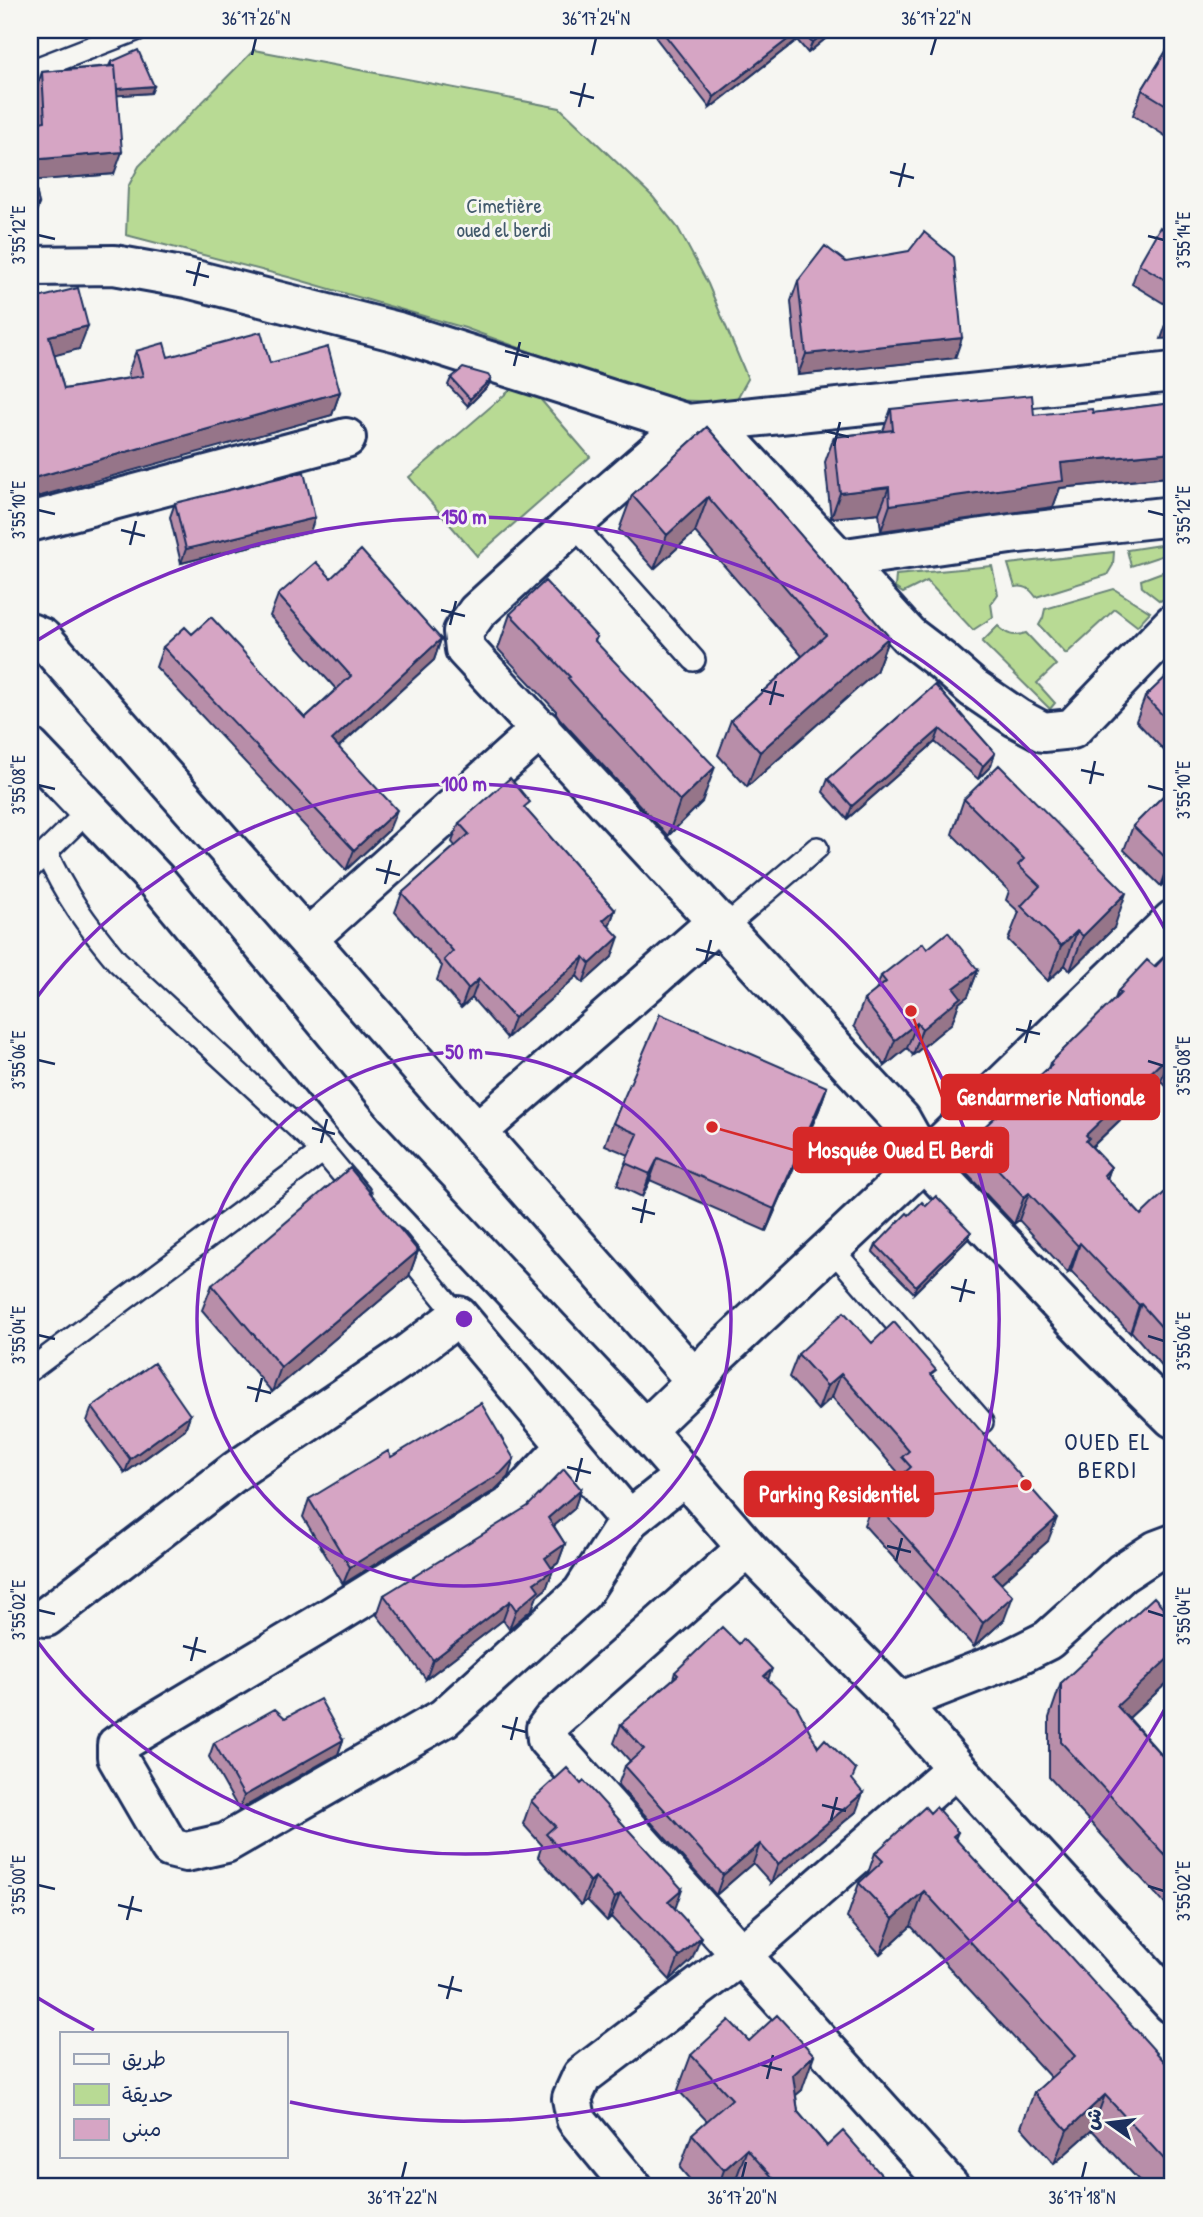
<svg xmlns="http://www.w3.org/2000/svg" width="1203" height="2217" viewBox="0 0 1203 2217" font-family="'Patrick Hand','Playpen Sans Arabic',sans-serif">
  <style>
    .green { fill: #b8da94; stroke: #6a8479; stroke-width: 2 }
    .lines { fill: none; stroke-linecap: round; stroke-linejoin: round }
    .service-casing { stroke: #1b2f5e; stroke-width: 26 }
    .minor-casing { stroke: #1b2f5e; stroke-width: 44 }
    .secondary-casing { stroke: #1b2f5e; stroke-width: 44 }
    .service { stroke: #f6f6f2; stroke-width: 21 }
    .minor { stroke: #f6f6f2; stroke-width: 38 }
    .secondary { stroke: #f6f6f2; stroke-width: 38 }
    .wall { fill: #b88ea9; stroke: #1b2f5e; stroke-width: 2 }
    .shaded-wall { fill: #967489; stroke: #1b2f5e; stroke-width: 2 }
    .building { fill: #d6a5c4; stroke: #1b2f5e; stroke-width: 2 }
    .ticks { fill: none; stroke: #1b2f5e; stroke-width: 2.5 }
    .ring { fill: none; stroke: #7b2cbf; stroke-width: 3.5 }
    .labels { text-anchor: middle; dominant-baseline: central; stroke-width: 6; stroke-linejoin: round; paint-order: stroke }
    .park-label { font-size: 21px; fill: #425a6c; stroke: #f6f6f2 }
    .quarter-label { font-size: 24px; letter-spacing: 2px; fill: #1b2f5e; stroke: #f6f6f2 }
    .centre { fill: #7b2cbf; stroke: #f6f6f2; stroke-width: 3.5 }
    .ring-label { font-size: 21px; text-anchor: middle; font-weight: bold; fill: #7b2cbf; stroke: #f6f6f2; stroke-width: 6; stroke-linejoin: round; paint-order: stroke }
    .leader { fill: none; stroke: #d62828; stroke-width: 2.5 }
    .callout-dot { fill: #d62828; stroke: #f6f6f2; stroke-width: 2.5 }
    .callout { fill: #d62828; stroke: #d62828; stroke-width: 2.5 }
    .callout-label { font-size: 23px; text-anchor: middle; font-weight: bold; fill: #fff }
    .neatline { fill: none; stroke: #1b2f5e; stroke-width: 2.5 }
    .ticks-label { font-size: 18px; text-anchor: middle; fill: #1b2f5e }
  </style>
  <rect width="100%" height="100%" fill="#f6f6f2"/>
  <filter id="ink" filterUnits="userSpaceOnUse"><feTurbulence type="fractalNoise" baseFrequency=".0143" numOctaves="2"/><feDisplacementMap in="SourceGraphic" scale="14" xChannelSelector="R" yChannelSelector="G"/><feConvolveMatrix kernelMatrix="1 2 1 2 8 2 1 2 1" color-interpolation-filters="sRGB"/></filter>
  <g filter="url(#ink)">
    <!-- green -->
    <path class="green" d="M254 50 560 108 653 197 678 228 708 284 748 379 735 402 662 400 465 328 292 278 126 235 128 187 139 166Z
      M523 379 590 457 477 556 409 477Z
      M1173 543V552L1131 566 1127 550Z
      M1114 552 1113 565 1107 575 1036 597C1030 589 1026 585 1015 587L1008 564Z
      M992 566 998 594 991 604 993 617 973 630 927 581 903 593 895 588 896 575Z
      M1173 568C1173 585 1178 593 1160 601L1142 587 1141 580Z
      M1114 589 1150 612 1137 626 1115 609 1066 654 1039 625 1043 618 1045 609Z
      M998 626C1007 635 1013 637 1026 633L1056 665 1037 683 1055 703 1050 709 982 642Z"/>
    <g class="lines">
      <defs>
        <path id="service" d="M30 71 136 30
          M573 524 694 660
          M46 852C65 895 87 925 117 961L323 1151 360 1195
          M30 868 89 810
          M724 928 817 848
          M395 1239 458 1316
          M831 1248 982 1422
          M30 1370 323 1151"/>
        <path id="minor" d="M30 266 114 265 187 278 398 332 688 424
          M1173 372 688 424 573 524 477 612 463 632 465 649 901 1120 924 1161 1092 1338 1173 1418
          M711 422 839 559 1010 534 1173 516
          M30 522 346 438
          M839 559 908 635 942 661 973 688 1017 718 1043 732 1072 729 1173 624
          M30 633 42 638 696 1381
          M307 939 541 729
          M477 1132 718 921
          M645 1430 696 1381 715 1357 924 1161 1173 920
          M567 1446 509 1507 333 1616 117 1745V1757L170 1848 186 1852 226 1843 444 1718 582 1593 629 1520
          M747 1548 552 1721 546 1729 547 1739 950 2187
          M46 1617 237 1470 405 1356 458 1316 629 1520 684 1476
          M899 1702 1012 1658 1048 1640 1122 1573 1157 1550 1173 1544
          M632 2187 576 2119 572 2098 582 2076 740 1956 956 1768"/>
        <path id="secondary" d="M30 748 156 880 365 1133 645 1430 747 1548 899 1702 956 1768 1173 2004"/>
      </defs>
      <!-- service casing -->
      <use href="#service" class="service-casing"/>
      <!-- minor casing -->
      <use href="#minor" class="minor-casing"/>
      <!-- secondary casing -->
      <use href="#secondary" class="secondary-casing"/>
      <!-- service -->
      <use href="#service" class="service"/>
      <!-- minor -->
      <use href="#minor" class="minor"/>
      <!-- secondary -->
      <use href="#secondary" class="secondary"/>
    </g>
    <!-- wall -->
    <path class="wall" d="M659 30H836L808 53 797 40 710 108 656 38Z
      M1173 40V141L1133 115 1142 90Z
      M111 62 154 86 151 93 117 95 114 174 34 180 39 204 30 226V124L36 123 34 94 42 72 109 66Z
      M1173 237V309L1132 284 1139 264Z
      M798 281 955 358 798 375 791 301Z
      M30 300 79 349 54 355 64 389 129 378 128 373 136 351 168 357 270 363 340 392 332 415 66 488Z
      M451 378 491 379 488 386 468 406 448 385Z
      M1173 396V495L1169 494 1167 477 1060 488 1053 507 881 531 879 513 831 518 825 462 834 437 883 431 891 409 1034 415 1093 413 1173 403 1172 399Z
      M707 427 889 637 876 672 747 787 718 755 731 720 802 656 695 532 654 569 619 530 632 495Z
      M175 503 310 532 181 563 170 517Z
      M331 578 441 639 434 660 339 747 389 830 346 870 156 667 163 647 192 634 305 718 336 689 270 616 278 595Z
      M510 614 597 637 595 641 702 802 668 836 560 719 556 713V711L498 649Z
      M1173 670V760L1136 721 1145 697Z
      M935 685 995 753 991 766 978 779 935 742 847 819 823 792 828 779Z
      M1173 786V874L1161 886 1124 850 1133 826Z
      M964 799 1114 928 1070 971 1065 965 1048 981 1008 940 1019 912 1006 900 1009 891 952 834Z
      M527 811 615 910 609 926 612 957 583 983 577 976 507 1038 472 998 461 1008 437 980 442 966 395 912 402 893 455 846 452 842 459 823Z
      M1173 948V1093L1161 1081 1092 1147 1111 1167 1107 1179 1141 1215 1173 1201V1379L1131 1331 1130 1333 1071 1271 1068 1273 1019 1220 1014 1224 966 1173 981 1130 1048 1068 1050 1063 1115 999 1118 991 1155 967Z
      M927 949 978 970 968 996 959 1003 952 1023 913 1055 907 1048 885 1066 854 1026 864 1000 876 991 881 976Z
      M827 1087 819 1110 766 1231 650 1180 642 1197 617 1185 629 1155 605 1145 613 1123Z
      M926 1206 968 1239 914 1293 873 1252 876 1245 909 1215Z
      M418 1251 409 1276 272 1392 202 1310 212 1285Z
      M872 1343 933 1376 1048 1541 1001 1583 1004 1620 974 1647 864 1525 873 1501 894 1481H893L897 1471 832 1397 818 1410 789 1377 798 1354Z
      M92 1407 190 1415 185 1429 125 1473 87 1421Z
      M1173 1444V1470L1165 1466Z
      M391 1457 508 1477 495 1490 343 1584 303 1517 309 1499Z
      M581 1489 574 1509 554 1526 565 1544 558 1563 552 1568 553 1570 546 1589 537 1596 532 1609 509 1629 503 1620 426 1679 377 1615 384 1595Z
      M1173 1618V1670L1169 1681 1129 1718 1173 1768V1913L1049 1777V1718L1061 1683Z
      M675 1672 768 1680 818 1747 852 1780 856 1812 771 1883 753 1863 716 1895 618 1785 625 1766 630 1761 614 1743 621 1724 673 1679Z
      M285 1718 343 1740 338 1754 239 1810 209 1757 214 1743Z
      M531 1801 675 1909 692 1960 670 1980 611 1917 607 1921 587 1900 581 1905 538 1857 542 1845 523 1824Z
      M930 1813 958 1832 955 1839 1011 1899 1173 2071V2187H1145L1092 2130 1054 2164 1021 2127 1034 2093 1051 2078 911 1926 880 1954 847 1918 859 1883 867 1876 875 1853Z
      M749 2041 802 2090 796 2095 798 2112 827 2146 892 2187H737L734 2184 731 2187H696L680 2168 692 2134 707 2121 678 2090 691 2055Z"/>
    <!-- shaded-wall -->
    <path class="shaded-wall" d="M800 30 797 40 710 108 714 97Z
      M828 30H836L808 53 812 43Z
      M154 86 151 93 110 96 112 89Z
      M122 152 114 174 30 181V160Z
      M39 204 31 226H30V206Z
      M1173 318V338L1161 339 1168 319Z
      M88 326 79 349 41 359 49 336Z
      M962 338 955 358 798 375 806 354Z
      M491 379 488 386 468 406 470 399Z
      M340 392 332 415 30 499V479Z
      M1173 452V461L1167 477 1060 488 1053 507 881 531 890 505 1061 463Z
      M1173 484V495L1169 494Z
      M889 487 879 513 831 518 840 493Z
      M708 497 695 532 654 569 667 535Z
      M315 518 310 532 181 563 186 549Z
      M889 637 876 672 747 787 760 752Z
      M441 639 434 660 324 760 332 740Z
      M940 729 935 742 847 819 852 806Z
      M995 753 991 766 978 779 983 766Z
      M715 767 702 802 668 836 680 801Z
      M397 810 389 830 346 870 354 850Z
      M1173 859V874L1161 886 1170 862Z
      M1126 893 1114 928 1070 971 1083 936Z
      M615 910 608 929 603 920Z
      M1077 931 1065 965 1048 981 1061 946Z
      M619 937 612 957 583 983 590 964Z
      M584 957 577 976 507 1038 514 1018Z
      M978 970 968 996 959 1003 952 1023 913 1055 922 1029 954 988Z
      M479 979 472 998 461 1008 468 989Z
      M917 1023 907 1048 885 1066 895 1040Z
      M1171 1053 1161 1081 1082 1156 1086 1135Z
      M827 1087 819 1110 766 1231 774 1209Z
      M658 1158 650 1180 642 1197 650 1174Z
      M1111 1167 1102 1194 1104 1175Z
      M1029 1193 1019 1220 1014 1224 1024 1197Z
      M971 1232 968 1239 914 1293 916 1286Z
      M1080 1243 1071 1271 1068 1273 1078 1246Z
      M418 1251 409 1276 272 1392 281 1367Z
      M1141 1304 1131 1331 1130 1333 1139 1305Z
      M841 1374 832 1397 818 1410 827 1386Z
      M190 1415 185 1429 125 1473 130 1459Z
      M514 1459 508 1477 495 1490 343 1584 350 1567Z
      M581 1489 574 1509 541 1537 548 1518Z
      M1057 1518 1048 1541 984 1598 993 1575Z
      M565 1544 558 1563 538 1577 545 1558Z
      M553 1570 546 1589 537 1596 532 1609 509 1629 516 1610 534 1583Z
      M1013 1596 1004 1620 974 1647 983 1623Z
      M510 1601 503 1620 426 1679 433 1660Z
      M1173 1648V1670L1169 1681 1105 1740 1117 1706Z
      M772 1669 765 1688 764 1676Z
      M343 1740 338 1754 239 1810 244 1796Z
      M863 1793 856 1812 771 1883 778 1864Z
      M760 1844 753 1863 716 1895 723 1875Z
      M595 1877 587 1900 581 1905 590 1882Z
      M682 1889 674 1912 668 1901Z
      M924 1891 911 1926 880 1954 893 1919Z
      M620 1894 611 1917 607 1921 615 1898Z
      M701 1937 692 1960 670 1980 679 1957Z
      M814 2055 802 2090 780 2109 793 2075Z
      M1105 2095 1092 2130 1054 2164 1067 2130Z
      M747 2149 734 2184 731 2187H718L724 2170Z"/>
    <!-- building -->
    <path class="building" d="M661 30H828L812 43 800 30 714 97Z
      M1173 40V109L1142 90Z
      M138 50 154 86 117 89 115 66H111V62Z
      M115 66 122 152 30 160V124L45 121 42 72Z
      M30 162 39 204 30 206Z
      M1160 227 1173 237V284L1139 264Z
      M924 232 954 257 962 338 806 354 798 281 825 246 846 262 909 251Z
      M78 288 88 326 49 336 64 389 143 376 136 351 164 343 168 357 261 332 270 363 328 347 340 392 30 479V300Z
      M1173 310V318L1168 319Z
      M463 368 488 375 491 379 470 399 451 378Z
      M1032 395 1034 415 1092 409 1093 413 1173 403V452L1061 463 1063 481 890 505 889 487 840 493 834 437 893 430 891 409Z
      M707 427 889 637 760 752 731 720 826 635 708 497 667 535 632 495Z
      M304 472 315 518 186 549 175 503Z
      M361 550 441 639 332 740 397 810 354 850 163 647 185 627 192 634 211 617 305 718 351 676 278 595 316 562 331 578Z
      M545 581 597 637 594 640 715 767 680 801 573 684 568 678 570 677 510 614Z
      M1173 670V726L1145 697Z
      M935 685 995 753 983 766 940 729 852 806 828 779Z
      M999 765 1126 893 1083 936 1077 931 1061 946 1021 906 1040 886 1018 865 1024 859 964 799Z
      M510 778 530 802 524 807 615 910 603 920 619 937 590 964 584 957 514 1018 479 979 468 989 444 960 453 951 402 893 469 834 459 823Z
      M1173 786V859L1170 862 1133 826Z
      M948 932 978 970 954 988 961 997 922 1029 917 1023 895 1040 864 1000 886 982 881 976 923 943 927 949Z
      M1173 948V1056L1171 1053 1086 1135 1089 1138 1086 1141 1111 1167 1104 1175 1141 1215 1165 1192 1173 1201V1340L1141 1304 1139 1305 1080 1243 1078 1246 1029 1193 1024 1197 976 1146 987 1136 981 1130 1052 1065 1050 1063 1121 993 1118 991 1147 960 1155 967Z
      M660 1014 827 1087 774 1209 658 1158 650 1174 625 1163 638 1134 613 1123Z
      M350 1168 418 1251 281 1367 212 1285Z
      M936 1196 971 1232 916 1286 876 1245 907 1213 909 1215 922 1202 926 1206Z
      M844 1312 872 1343 894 1322 936 1370 931 1374 1057 1518 993 1575 1013 1596 983 1623 873 1501 911 1467 902 1457 909 1451 841 1374 827 1386 798 1354Z
      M154 1363 190 1415 130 1459 92 1407Z
      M481 1403 514 1459 501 1473 350 1567 309 1499 388 1451 391 1457Z
      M564 1469 581 1489 548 1518 565 1544 545 1558 553 1570 534 1583 539 1590 516 1610 510 1601 433 1660 384 1595 528 1506Z
      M1154 1597 1173 1618V1654L1117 1706 1173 1768V1864L1061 1742V1683Z
      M722 1627 739 1644 743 1639 772 1669 764 1676 797 1707 818 1747 825 1739 856 1770 852 1779 863 1793 778 1864 760 1844 723 1875 625 1766 644 1749 621 1724 678 1675 675 1672Z
      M320 1699 343 1740 244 1796 214 1743 275 1709 285 1718Z
      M567 1768 581 1784 584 1781 682 1889 668 1901 701 1937 679 1957 620 1894 615 1898 595 1877 590 1882 546 1834 555 1826 531 1801Z
      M925 1807 930 1813 936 1807 958 1832 953 1836 1011 1899 1015 1895 1173 2071V2169L1105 2095 1067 2130 1034 2093 1075 2056 924 1891 893 1919 859 1883 883 1861 875 1853Z
      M777 2015 814 2055 793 2075 798 2112 827 2146 843 2131 892 2187H781L747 2149 724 2170 692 2134 732 2099 691 2055 729 2020 749 2041Z"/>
  </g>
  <!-- ticks -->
  <path class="ticks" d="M252 55 256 38M592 55 596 38M931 55 936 38M570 92 594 98M579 107 585 83M890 172 914 178M899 187 905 163M38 235 55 239M1148 236 1164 240M186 271 209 277M194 286 200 262M505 351 529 357M514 366 520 342M825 431 849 437M834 446 840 422M38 510 55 514M1148 511 1164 515M121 530 145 536M130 545 136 521M441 610 465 616M450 625 456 601M761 690 784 696M770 705 776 681M1081 770 1104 775M1090 784 1095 761M38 785 55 789M1148 786 1164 790M376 869 400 875M385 884 391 860M696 949 720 955M705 964 711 940M1016 1029 1040 1034M1025 1043 1031 1020M38 1060 55 1064M1148 1061 1164 1066M312 1128 335 1134M321 1143 327 1119M632 1208 655 1214M641 1223 646 1199M951 1287 975 1293M960 1302 966 1279M38 1335 55 1339M1148 1336 1164 1341M247 1387 271 1393M256 1402 262 1378M567 1467 591 1473M576 1482 582 1458M887 1546 911 1552M896 1561 902 1538M38 1610 55 1614M1148 1611 1164 1616M183 1646 206 1652M191 1661 197 1637M502 1726 526 1732M511 1740 517 1717M822 1805 846 1811M831 1820 837 1797M38 1885 55 1889M1148 1886 1164 1891M118 1905 142 1911M127 1920 133 1896M438 1985 462 1991M447 1999 453 1976M758 2064 782 2070M767 2079 773 2055M402 2178 406 2162M742 2178 746 2162M1082 2178 1086 2162"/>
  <!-- distance rings -->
  <g class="ring">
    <circle cx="464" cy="1319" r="267"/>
    <path d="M31 1005A535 535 0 1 1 31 1633"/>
    <path d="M1172 1696A802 802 0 0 1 290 2102M94 2030A802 802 0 0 1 33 1995M33 643A802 802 0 0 1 1172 942"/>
  </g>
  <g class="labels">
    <!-- park labels -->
    <g class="park-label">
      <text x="504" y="205">Cimetière<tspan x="504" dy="24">oued el berdi</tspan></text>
    </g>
    <!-- quarter labels -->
    <g class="quarter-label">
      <text x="1108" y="1441">OUED EL<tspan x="1108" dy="28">BERDI</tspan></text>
    </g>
  </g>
  <circle cx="464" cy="1319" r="10" class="centre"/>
  <g class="ring-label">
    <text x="464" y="524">150 m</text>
    <text x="464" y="791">100 m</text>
    <text x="464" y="1059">50 m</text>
  </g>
  <!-- callouts -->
  <path class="leader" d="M911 1011L942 1097M712 1127L794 1150M1026 1485L933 1494"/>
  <g class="callout-dot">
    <circle cx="911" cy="1011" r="7"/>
    <circle cx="712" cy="1127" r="7"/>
    <circle cx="1026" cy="1485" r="7"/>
  </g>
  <g class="callout">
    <rect x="942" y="1075" width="217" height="44" rx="7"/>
    <rect x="794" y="1128" width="214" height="44" rx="7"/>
    <rect x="745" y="1472" width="188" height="44" rx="7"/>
  </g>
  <g class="callout-label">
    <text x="1051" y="1105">Gendarmerie Nationale</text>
    <text x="901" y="1158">Mosquée Oued El Berdi</text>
    <text x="839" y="1502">Parking Residentiel</text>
  </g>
  <!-- margin -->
  <rect width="1203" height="2217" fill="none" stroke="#f6f6f2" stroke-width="77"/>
  <!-- legend -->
  <rect x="60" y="2032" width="228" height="126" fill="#f6f6f2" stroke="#9ea6b7" stroke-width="2"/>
  <rect x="74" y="2054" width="35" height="10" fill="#f6f6f2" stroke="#9ea6b7" stroke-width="2"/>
  <text x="122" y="2066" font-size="21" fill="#1b2f5e">طريق</text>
  <rect x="74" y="2084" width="35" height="21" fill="#b8da94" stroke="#9ea6b7" stroke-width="2"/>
  <text x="122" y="2102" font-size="21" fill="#1b2f5e">حديقة</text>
  <rect x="74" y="2119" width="35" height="21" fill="#d6a5c4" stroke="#9ea6b7" stroke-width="2"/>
  <text x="122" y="2136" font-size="21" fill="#1b2f5e">مبنى</text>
  <!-- north arrow -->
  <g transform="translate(1109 2123) rotate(284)" stroke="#f6f6f2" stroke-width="5" paint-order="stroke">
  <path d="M0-5L12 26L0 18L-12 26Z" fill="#1b2f5e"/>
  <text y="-10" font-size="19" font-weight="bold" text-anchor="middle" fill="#1b2f5e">ش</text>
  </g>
  <rect x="38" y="38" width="1126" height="2140" class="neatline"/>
  <g class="ticks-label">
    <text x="256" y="25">36°17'26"N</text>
    <text x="596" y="25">36°17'24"N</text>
    <text x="936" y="25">36°17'22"N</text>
    <text transform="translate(19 235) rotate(-90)" y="6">3°55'12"E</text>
    <text transform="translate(1184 240) rotate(-90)" y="6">3°55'14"E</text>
    <text transform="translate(19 510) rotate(-90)" y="6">3°55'10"E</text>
    <text transform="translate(1184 515) rotate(-90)" y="6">3°55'12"E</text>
    <text transform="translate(19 785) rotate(-90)" y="6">3°55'08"E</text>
    <text transform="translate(1184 790) rotate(-90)" y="6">3°55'10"E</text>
    <text transform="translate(19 1060) rotate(-90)" y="6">3°55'06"E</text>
    <text transform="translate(1184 1066) rotate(-90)" y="6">3°55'08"E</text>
    <text transform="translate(19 1335) rotate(-90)" y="6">3°55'04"E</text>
    <text transform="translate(1184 1341) rotate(-90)" y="6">3°55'06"E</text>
    <text transform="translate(19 1610) rotate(-90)" y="6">3°55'02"E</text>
    <text transform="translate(1184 1616) rotate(-90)" y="6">3°55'04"E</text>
    <text transform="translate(19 1885) rotate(-90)" y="6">3°55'00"E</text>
    <text transform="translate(1184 1891) rotate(-90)" y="6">3°55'02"E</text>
    <text x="402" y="2204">36°17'22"N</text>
    <text x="742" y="2204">36°17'20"N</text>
    <text x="1082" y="2204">36°17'18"N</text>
  </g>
</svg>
